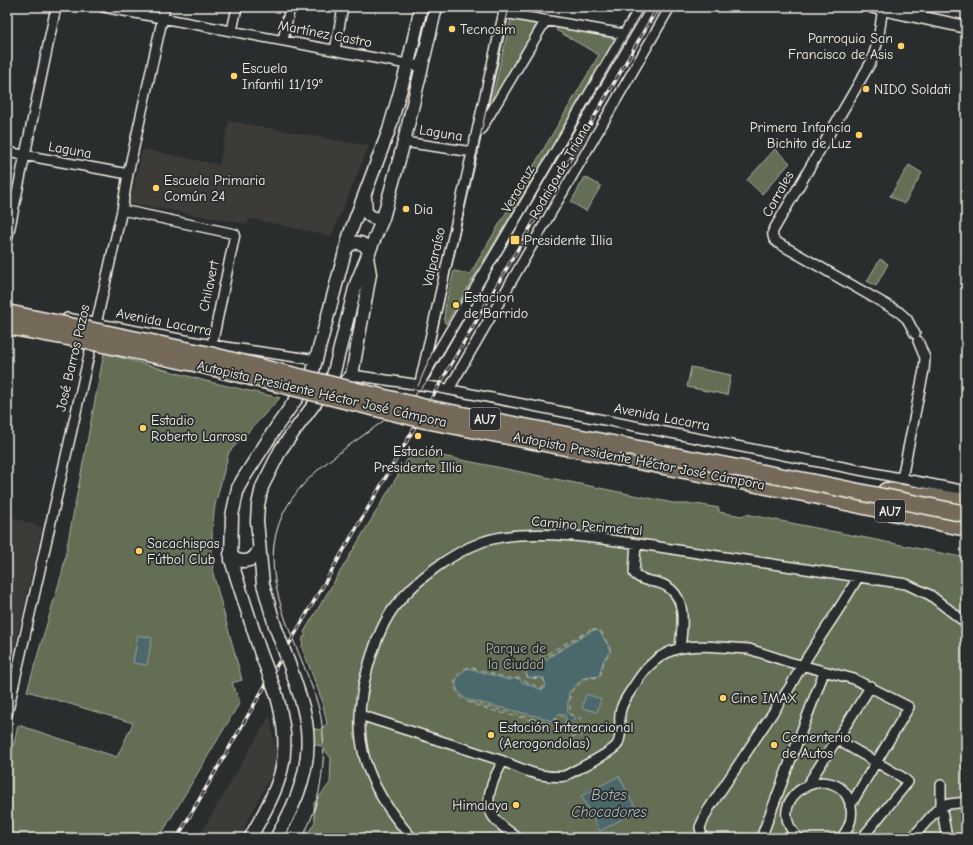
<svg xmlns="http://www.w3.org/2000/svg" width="973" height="845" viewBox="0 0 973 845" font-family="'Comic Neue',sans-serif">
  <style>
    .built { fill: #3e3b39 }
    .green { fill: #646e54; stroke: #acb09e }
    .water { fill: #4b686d; stroke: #8f9f9e }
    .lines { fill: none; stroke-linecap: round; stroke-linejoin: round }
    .ferry { stroke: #b0bab7; stroke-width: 1; stroke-dasharray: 5 4; stroke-linecap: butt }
    .street-casing { stroke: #f4f1e8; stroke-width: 12 }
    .secondary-casing { stroke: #f4f1e8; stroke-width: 15 }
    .highway-casing { stroke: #f4f1e8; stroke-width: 19 }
    .street { stroke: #2a2d2e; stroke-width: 9 }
    .secondary { stroke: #2a2d2e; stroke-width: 12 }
    .highway { stroke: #746a5a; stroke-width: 16 }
    .tram { stroke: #f4f1e8; stroke-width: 1 }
    .rail-casing { stroke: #f4f1e8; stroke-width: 3.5 }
    .rail { stroke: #2a2d2e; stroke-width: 2; stroke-dasharray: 6; stroke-linecap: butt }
    .secondary-bridge-casing { stroke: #f4f1e8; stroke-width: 15; stroke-linecap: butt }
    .highway-bridge-casing { stroke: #f4f1e8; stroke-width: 19; stroke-linecap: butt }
    .secondary-bridge { stroke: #2a2d2e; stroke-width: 12 }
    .highway-bridge { stroke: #746a5a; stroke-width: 16 }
    .poi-dot { fill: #ffd166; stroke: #2a2d2e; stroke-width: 1.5 }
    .labels { text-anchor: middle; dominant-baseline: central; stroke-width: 3.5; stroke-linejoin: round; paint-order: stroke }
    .shield { fill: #2a2d2e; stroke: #b7b6b0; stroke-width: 1 }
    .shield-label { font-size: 13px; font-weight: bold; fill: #f4f1e8 }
    .poi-label { font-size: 14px; fill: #f4f1e8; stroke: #2a2d2e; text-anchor: start }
    .street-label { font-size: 14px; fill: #f4f1e8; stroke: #2a2d2e }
    .park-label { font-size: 14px; fill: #b3b6a5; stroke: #2a2d2e }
    .water-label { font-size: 15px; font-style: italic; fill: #b0bab7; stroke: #2a2d2e }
  </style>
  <rect width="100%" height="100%" fill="#2a2d2e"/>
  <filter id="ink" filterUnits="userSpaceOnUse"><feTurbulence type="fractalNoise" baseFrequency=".025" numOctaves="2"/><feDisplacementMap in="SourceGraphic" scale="8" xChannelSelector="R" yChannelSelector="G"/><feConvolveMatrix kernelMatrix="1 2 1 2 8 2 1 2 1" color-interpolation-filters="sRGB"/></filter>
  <g filter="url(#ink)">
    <!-- built -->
    <path class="built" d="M229 121 369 146 331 236 249 218 247 224 130 203 143 149 219 165Z
      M7 515 42 528 7 681Z
      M270 715 277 763 239 838H198Z"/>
    <!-- green -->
    <path class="green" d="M511 18 535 23 534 31 489 111Z
      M558 27 616 39 446 324 444 322 445 307 454 271 470 274 599 55 556 30Z
      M775 149 790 163 762 194 747 180Z
      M909 165 922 173 904 204 890 196Z
      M585 177 601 186 586 211 571 202Z
      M880 259 888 264 876 286 867 281Z
      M104 353 206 381 280 398 229 452 215 505 212 529 213 573 242 680 232 683 240 702 159 838H7V775L18 725 117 757 133 723 27 691 62 573Z
      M691 367 731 375 727 395 687 387Z
      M413 450 678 504H696L719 508V512L742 516 746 514 966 558V838H305L315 822 314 803 330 783 331 758 321 746 312 744 313 728 319 730 327 724 322 700 302 648 303 637 306 636 304 632Z"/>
    <!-- water -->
    <path class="water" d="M596 630 600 632 609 647 610 651 604 659 599 676 583 678 569 692 567 711 569 714 576 718 567 723 565 715 560 713 552 721 540 717 466 699C451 688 454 677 468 668L509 680 517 678 522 682 542 690 546 687 544 678 528 677 526 674 527 671 592 631Z
      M138 635 152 638 147 665 133 663Z
      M586 694 601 699 597 712 582 708Z
      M619 776 637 811 600 831 581 796Z"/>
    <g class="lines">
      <!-- ferry -->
      <path class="ferry" d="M592 629 601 631 611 651 604 661 600 677 584 679 570 693V714L580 718 585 727 581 736 571 737C564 731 565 727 565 719L561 715 551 723C535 722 477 708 464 700 457 695 452 686 456 678 458 673 463 668 470 667L507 678H519L540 688H543L545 682 543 679 528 678 525 673C533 659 577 637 592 629Z
        M534 665 588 632
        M470 702 546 722"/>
      <defs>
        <path id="street" d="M103 7 423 67
          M883 7 878 41 871 62 773 231C772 237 773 240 778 243L899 312 907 319 915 334
          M504 13 624 34
          M232 31 237 7
          M283 40 290 7
          M335 50 343 7
          M480 131 546 20
          M404 142 473 152
          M7 152 128 174
          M122 210 235 234 212 345
          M7 241 56 7
          M67 318 212 345 317 360
          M352 375 441 388 966 491
          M421 378 505 7
          M419 384 640 7
          M449 389 670 7
          M902 478 924 370 925 358 918 341
          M636 544 634 573C640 580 650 581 659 583 688 592 683 624 680 647
          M7 715 122 210 128 174 165 7
          M360 715 503 761
          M836 739 902 777 908 782 862 838
          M808 784 871 686
          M941 785V805L947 838
          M412 838C365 785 348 737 368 667 374 646 382 622 396 605 417 579 450 554 482 542 534 523 642 545 698 553 768 564 837 574 906 584L930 595 966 623
          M518 838C510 832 497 824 492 815 483 798 495 776 503 761 523 770 543 779 565 776 577 769 610 754 617 745 624 734 617 720 621 709 624 699 631 691 636 683 666 635 701 647 749 649L789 662 854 679 909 707 850 806
          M702 838 700 827 708 810 790 687C810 649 837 615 858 577
          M761 838 824 672
          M798 838C757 795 840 755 851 807 853 819 849 829 841 838
          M912 838 941 805 966 802"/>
        <path id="secondary" d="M873 7 966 27
          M365 198 366 212C371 218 375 219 383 218
          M345 250C352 240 364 240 369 252
          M335 388 346 382 352 375 370 274 367 257
          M230 554C239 565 254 563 259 549
          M275 626 263 584 261 564 257 521 258 505 262 487 281 449 324 391 333 376 356 284 383 218 404 142 436 7
          M260 651 231 560 232 516 238 488 243 479 277 426 304 388 313 371 350 233 389 130 408 64 421 7
          M250 838C282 782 294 757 276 693
          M276 838C297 802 313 765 306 722 304 704 296 686 291 669"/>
        <path id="highway" d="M612 456 814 495 966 528
          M886 491 966 502"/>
      </defs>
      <!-- street casing -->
      <use href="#street" class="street-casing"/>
      <!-- secondary casing -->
      <use href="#secondary" class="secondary-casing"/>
      <!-- highway casing -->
      <use href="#highway" class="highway-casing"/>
      <!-- street -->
      <use href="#street" class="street"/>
      <!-- secondary -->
      <use href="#secondary" class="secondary"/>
      <!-- highway -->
      <use href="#highway" class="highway"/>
      <!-- tram -->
      <path class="tram" d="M418 386 432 353 509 7
        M302 838C322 804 329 748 319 709 302 645 250 577 285 510 314 455 391 428 429 379L644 7"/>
      <defs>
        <path id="rail" d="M177 838 658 7"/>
      </defs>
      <!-- rail casing -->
      <use href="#rail" class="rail-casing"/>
      <!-- rail -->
      <use href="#rail" class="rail"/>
      <defs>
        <path id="secondary-bridge" d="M275 626 291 669
          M260 651 276 693"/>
        <path id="highway-bridge" d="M7 313 205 354 426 408 820 484 966 514
          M7 326 89 341 203 365 425 420 612 456"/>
      </defs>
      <!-- secondary-bridge casing -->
      <use href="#secondary-bridge" class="secondary-bridge-casing"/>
      <!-- highway-bridge casing -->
      <use href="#highway-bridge" class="highway-bridge-casing"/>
      <!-- secondary-bridge -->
      <use href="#secondary-bridge" class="secondary-bridge"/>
      <!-- highway-bridge -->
      <use href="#highway-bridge" class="highway-bridge"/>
    </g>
  </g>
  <!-- markers -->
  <g class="poi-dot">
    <circle cx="452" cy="29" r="4"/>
    <circle cx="901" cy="46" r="4"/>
    <circle cx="234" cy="76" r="4"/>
    <circle cx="866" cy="89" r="4"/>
    <circle cx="859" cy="135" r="4"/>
    <circle cx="156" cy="188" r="4"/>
    <circle cx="406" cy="209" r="4"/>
    <rect x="510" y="235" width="10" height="10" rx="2"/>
    <circle cx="456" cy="305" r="4"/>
    <circle cx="143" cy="428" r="4"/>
    <circle cx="418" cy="436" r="4"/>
    <circle cx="139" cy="551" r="4"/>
    <circle cx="723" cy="698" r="4"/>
    <circle cx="491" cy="735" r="4"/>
    <circle cx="774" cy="745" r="4"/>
    <circle cx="516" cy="805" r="4"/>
  </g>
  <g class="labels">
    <!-- shield labels -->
    <g class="shield">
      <rect x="470" y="408" width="30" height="22" rx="3"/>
      <rect x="875" y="500" width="30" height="22" rx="3"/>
    </g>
    <g class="shield-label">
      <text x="485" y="419">AU7</text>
      <text x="890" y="511">AU7</text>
    </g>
    <!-- poi labels -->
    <g class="poi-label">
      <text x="460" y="29">Tecnosim</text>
      <text x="893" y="38" text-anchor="end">Parroquia San<tspan x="893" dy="16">Francisco de Asis</tspan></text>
      <text x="242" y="68">Escuela<tspan x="242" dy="16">Infantil 11/19°</tspan></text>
      <text x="874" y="89">NIDO Soldati</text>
      <text x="851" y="127" text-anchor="end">Primera Infancia<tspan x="851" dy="16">Bichito de Luz</tspan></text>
      <text x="164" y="180">Escuela Primaria<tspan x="164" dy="16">Común 24</tspan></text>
      <text x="414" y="209">Dia</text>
      <text x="524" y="240">Presidente Illia</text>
      <text x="464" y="297">Estacion<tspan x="464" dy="16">de Barrido</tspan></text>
      <text x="151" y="420">Estadio<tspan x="151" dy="16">Roberto Larrosa</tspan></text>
      <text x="418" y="451" text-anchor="middle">Estación<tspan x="418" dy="16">Presidente Illia</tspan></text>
      <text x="147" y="543">Sacachispas<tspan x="147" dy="16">Fútbol Club</tspan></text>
      <text x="731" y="698">Cine IMAX</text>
      <text x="499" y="727">Estación Internacional<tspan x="499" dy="16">(Aerogondolas)</tspan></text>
      <text x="782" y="737">Cementerio<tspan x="782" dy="16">de Autos</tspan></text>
      <text x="508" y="805" text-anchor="end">Himalaya</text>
    </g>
    <!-- street labels -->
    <g class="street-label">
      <text transform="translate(325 34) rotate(11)">Martínez Castro</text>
      <text transform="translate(441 133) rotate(9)">Laguna</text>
      <text transform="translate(70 150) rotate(10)">Laguna</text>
      <text transform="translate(560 171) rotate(-60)">Rodrigo de Triana</text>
      <text transform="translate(518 189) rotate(-60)">Veracruz</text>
      <text transform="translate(778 194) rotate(-61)">Corrales</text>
      <text transform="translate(434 257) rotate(-77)">Valparaíso</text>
      <text transform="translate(209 286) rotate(-78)">Chilavert</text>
      <text transform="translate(164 322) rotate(11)">Avenida Lacarra</text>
      <text transform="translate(73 358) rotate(-77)">José Barros Pazos</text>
      <text transform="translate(322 394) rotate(13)">Autopista Presidente Héctor José Cámpora</text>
      <text transform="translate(662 417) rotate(11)">Avenida Lacarra</text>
      <text transform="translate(639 461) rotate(11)">Autopista Presidente Héctor José Cámpora</text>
      <text transform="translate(587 526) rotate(5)">Camino Perimetral</text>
    </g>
    <!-- park labels -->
    <g class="park-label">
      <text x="516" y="648">Parque de<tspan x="516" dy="16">la Ciudad</tspan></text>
    </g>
    <!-- water labels -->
    <g class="water-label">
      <text x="609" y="795">Botes<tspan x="609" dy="17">Chocadores</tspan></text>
    </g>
  </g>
  <!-- margin -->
  <rect width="973" height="845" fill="none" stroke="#2a2d2e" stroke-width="24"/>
  <rect x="12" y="12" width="949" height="821" fill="none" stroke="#f4f1e8" stroke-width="1.5" filter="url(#ink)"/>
</svg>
